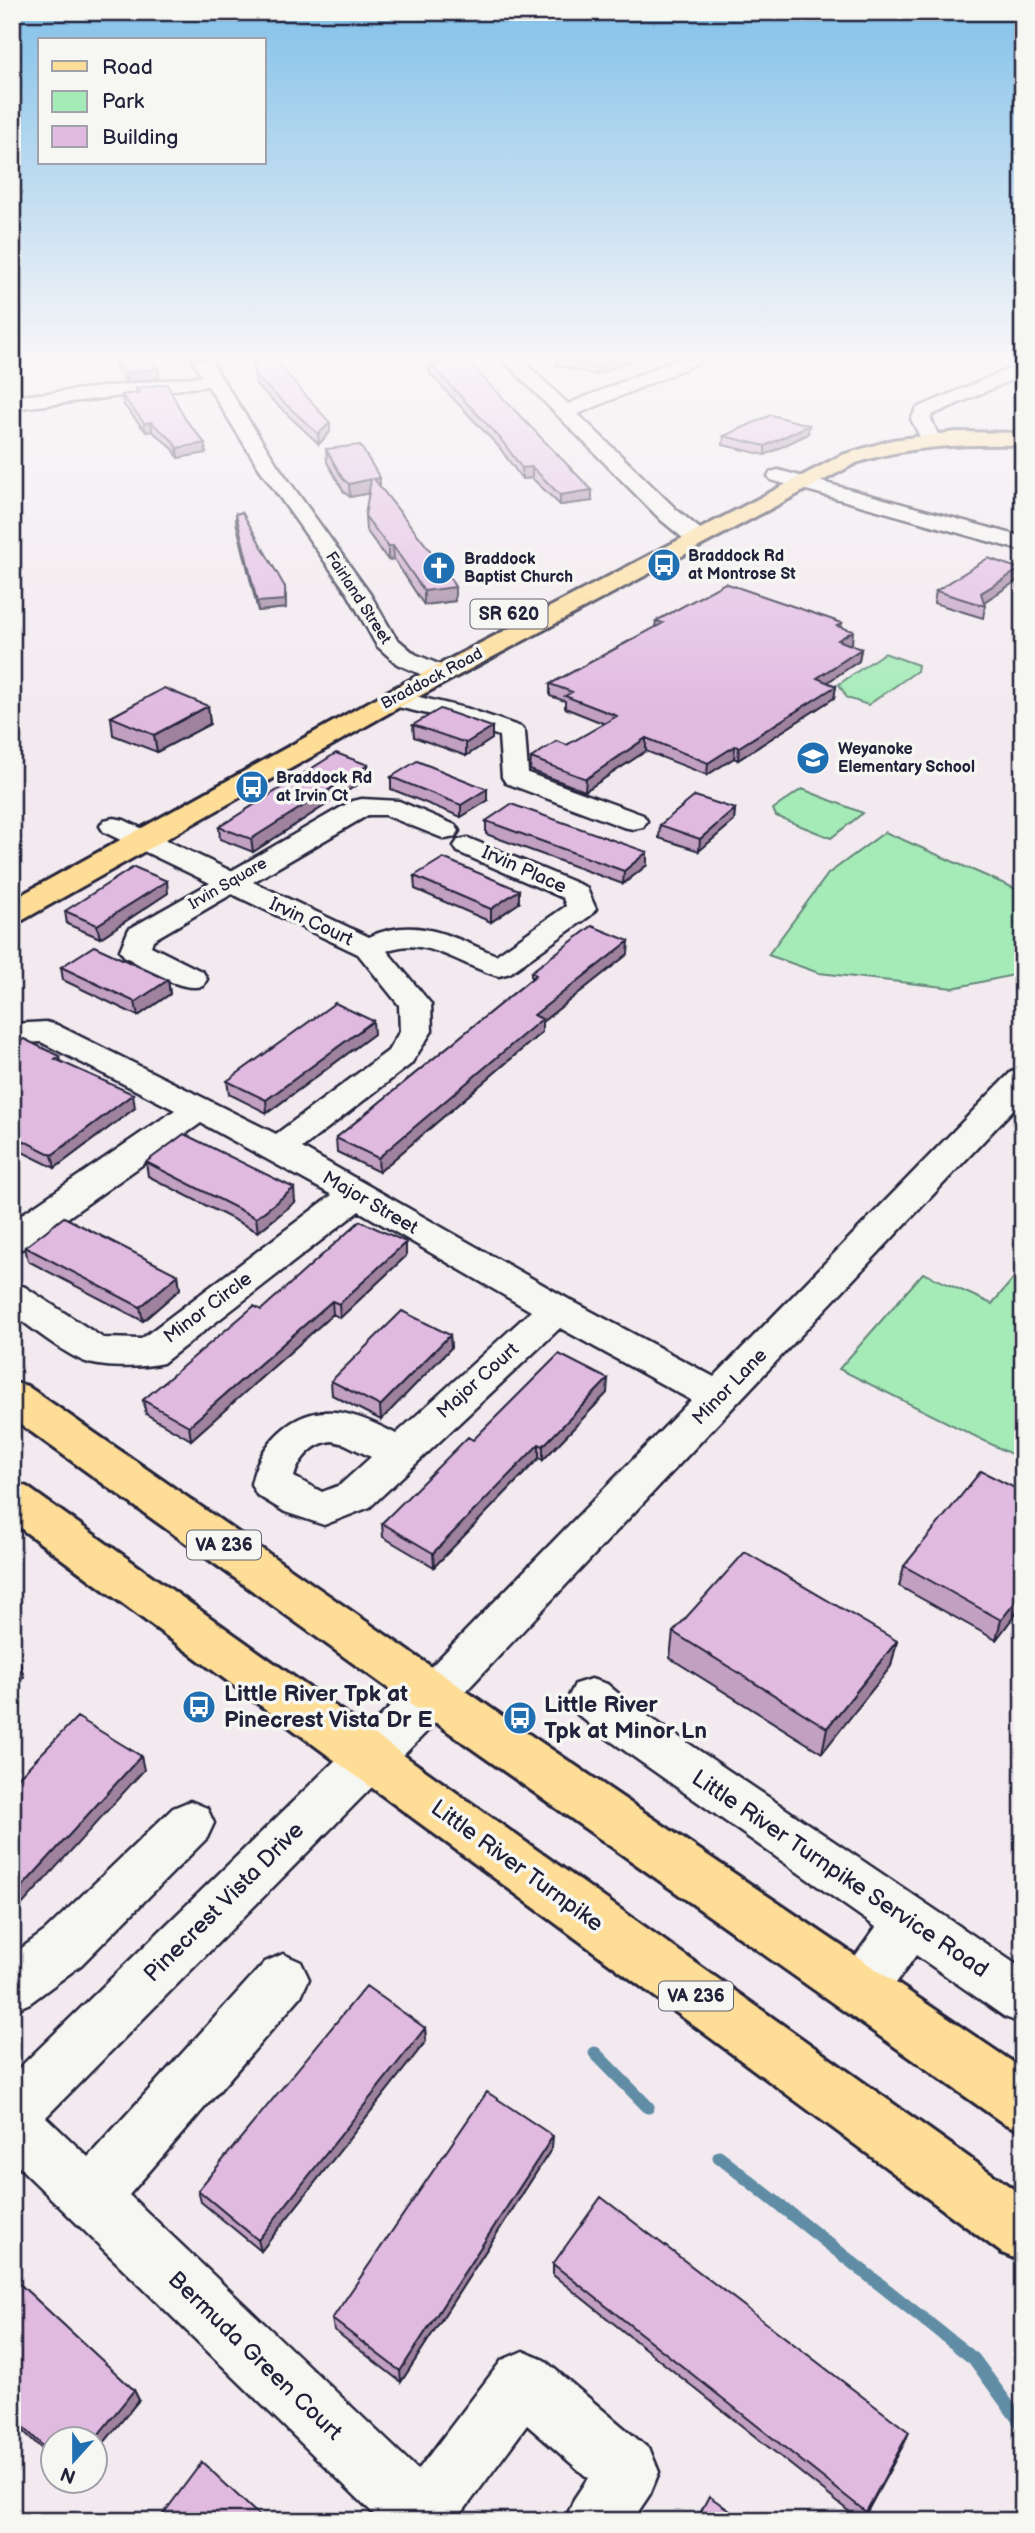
<svg xmlns="http://www.w3.org/2000/svg" width="1035" height="2533" viewBox="0 0 1035 2533" font-family="'Balsamiq Sans',sans-serif">
  <style>
    .green { fill: #a5ebb8; stroke: #64867a; stroke-width: 2 }
    .lines { fill: none; stroke-linecap: round; stroke-linejoin: round }
    .stream { stroke: #608da5; stroke-width: 13 }
    .minor-casing { stroke: #22223b; stroke-width: 5 }
    .major-casing { stroke: #22223b; stroke-width: 6 }
    .minor { fill: #f6f6f2; fill-rule: evenodd }
    .major { fill: #fedd96; fill-rule: evenodd }
    .wall { fill: #c2a0c2; stroke: #22223b; stroke-width: 2 }
    .shaded-wall { fill: #9e829e; stroke: #22223b; stroke-width: 2 }
    .building { fill: #e1bae2; stroke: #22223b; stroke-width: 2 }
    .labels { text-anchor: middle; dominant-baseline: central; stroke-width: 7; stroke-linejoin: round; paint-order: stroke }
    .far-poi-label { font-size: 16px; font-weight: bold; fill: #22223b; stroke: #f6f6f2; text-anchor: start }
    .far-street-label { font-size: 16px; fill: #22223b; stroke: #f6f6f2 }
    .shield { fill: #f6f6f2; stroke: #626272; stroke-width: 2 }
    .shield-label { font-size: 18px; font-weight: bold; fill: #22223b }
    .street-label { font-size: 19px; fill: #22223b; stroke: #f6f6f2 }
    .near-poi-label { font-size: 23px; font-weight: bold; fill: #22223b; stroke: #f6f6f2; text-anchor: start }
    .near-street-label { font-size: 23px; fill: #22223b; stroke: #f6f6f2 }
  </style>
  <rect width="100%" height="100%" fill="#f2eaef"/>
  <filter id="ink" filterUnits="userSpaceOnUse"><feTurbulence type="fractalNoise" baseFrequency=".0143" numOctaves="2"/><feDisplacementMap in="SourceGraphic" scale="14" xChannelSelector="R" yChannelSelector="G"/><feConvolveMatrix kernelMatrix="1 2 1 2 8 2 1 2 1" color-interpolation-filters="sRGB"/></filter>
  <g filter="url(#ink)">
    <!-- green -->
    <path class="green" d="M884 653 918 665 917 671 868 705 847 698 839 684Z
      M802 789 863 813 831 838 776 816 773 809Z
      M885 832 1023 892V973L953 988 819 973 768 955 828 874Z
      M1023 1267V1460L839 1369 923 1273 992 1304Z"/>
    <g class="lines">
      <!-- stream -->
      <path class="stream" d="M595 2053 648 2107
        M719 2157 974 2359 1023 2426"/>
      <defs>
        <path id="minor" d="M192 360H210L278 466 370 594 395 637 415 654 450 669 453 674 450 679 441 681 432 679 397 664 377 646 348 594 259 468 208 386 12 409V397L202 376Z
          M503 360H522L568 404 675 360H699L696 364 578 414 677 510 705 533 708 538 705 543H689L661 520Z
          M1023 363V375L932 415 931 419 940 439 937 443H923L911 419 917 408Z
          M778 470 1023 537V551L771 480 768 476 771 472Z
          M394 691 469 709 521 727 525 732 528 773 643 815 647 821 643 827 633 829 623 827 506 783 502 777 499 736 453 720 385 704 381 699 385 694Z
          M362 799 399 801 455 825 459 831 455 837 445 839 385 815H368L253 882 369 937C416 915 452 937 496 955L566 906 563 898 458 852 454 846 458 840 468 838 586 887 596 909 591 915 510 973 499 976C463 967 424 934 387 951L431 1004 432 1031 411 1064 302 1148 570 1300 714 1377 1011 1072 1023 1069V1099L451 1707 46 2117 88 2157 265 1962 283 1954 301 1962 309 1979 301 1996 129 2195 418 2470 502 2360 523 2351 544 2360 650 2450 659 2472 650 2494 632 2521H565L574 2499 588 2478 527 2425 456 2521H381L12 2160V2075L419 1679 691 1400 560 1328 370 1507 324 1525 285 1512 257 1495 251 1484C259 1445 292 1408 335 1412 356 1414 377 1424 396 1434L531 1311 359 1211 163 1363C143 1368 99 1369 81 1360 57 1349 34 1329 12 1314V1283L25 1287 103 1338 141 1339 332 1195 201 1123 25 1248 12 1251V1221L175 1110 41 1042 12 1044V1024L46 1022 57 1025 276 1134 388 1051 400 1031 399 1005 358 954 232 894 153 940 151 946 203 972 207 979 203 986C177 992 147 968 124 956L120 950 129 929 210 883 104 832 100 826 104 820 114 818 124 820 231 871 352 801ZM332 1441 345 1444 371 1457 340 1485 322 1492 294 1477C299 1459 313 1443 332 1441Z
          M591 1679 607 1684 633 1706 1023 1969V2024L1005 2017 916 1955 879 2007 861 2015 843 2007 835 1990 843 1973 876 1927 601 1734 575 1712 568 1698 575 1684Z
          M190 1801 207 1808 214 1823 207 1838 81 1965 30 2003 12 2011V1955L45 1931 173 1808Z"/>
        <path id="major" d="M956 432 1023 433V445C966 444 911 445 856 463L403 705 23 920 12 922V900L385 693 842 455 892 440Z
          M12 1382 27 1386 508 1720 1023 2069V2131L1003 2123 474 1750 12 1418Z
          M12 1482 27 1487 1023 2196V2262L1002 2253 12 1522Z"/>
      </defs>
      <!-- minor casing -->
      <use href="#minor" class="minor-casing"/>
      <!-- major casing -->
      <use href="#major" class="major-casing"/>
      <!-- minor -->
      <use href="#minor" class="minor"/>
      <!-- major -->
      <use href="#major" class="major"/>
    </g>
    <!-- wall -->
    <path class="wall" d="M114 360H151L158 369 159 378 126 382 115 366Z
      M253 360 330 432 319 444 256 385Z
      M556 360H631L596 375 556 365Z
      M430 364 592 501 560 505 532 478 522 479 499 447 430 374Z
      M136 388 185 419 206 453 178 458 173 449 152 431 146 432 123 404 122 395 136 393Z
      M808 434 765 455 723 445 724 436Z
      M326 449 380 478V487L455 587V601L424 605 394 559 388 560 366 530 365 516 369 493 350 497 344 492 327 462Z
      M236 514 286 595V608L258 611 236 522Z
      M1020 569 1018 580 984 602 985 606 983 618 934 603 936 591Z
      M656 621 842 623 841 627 852 643 849 644 861 649 859 661 827 682 836 686 834 698 738 760 734 758 707 775 646 751 585 791 530 770 531 758 567 745 605 724 565 708V701L550 696V684L655 627Z
      M208 706 210 724 157 752 113 735 111 717Z
      M413 725 492 727V739L466 756 414 737Z
      M368 765 369 777 253 852 220 839 219 827Z
      M391 777 487 801 461 817 391 789Z
      M735 809 734 821 699 851 659 838 660 825Z
      M486 821 647 852V865L623 884 486 834Z
      M414 876 519 903 491 922 415 889Z
      M168 893 100 938 67 924 65 911Z
      M628 954 542 1022V1032L379 1172 337 1152 336 1138 531 979V972Z
      M61 967 168 980 170 994 138 1016 63 980Z
      M374 1034 267 1113 229 1094 227 1081Z
      M12 1046 59 1056 60 1061 135 1108 55 1168 12 1147Z
      M146 1162 295 1202 258 1232 148 1176Z
      M406 1242V1256L340 1318 333 1314 191 1440 146 1414 143 1400 261 1310Z
      M25 1247 178 1275 180 1289 143 1321 28 1261Z
      M450 1335 451 1348 381 1420 332 1395 331 1381Z
      M607 1393 543 1460 539 1458 434 1567 383 1537 382 1523 473 1440Z
      M1023 1492V1604L996 1640 899 1586 904 1566Z
      M673 1632 897 1641 891 1666 822 1753 670 1658Z
      M425 2028 426 2041 261 2251 201 2202 198 2190Z
      M552 2148 401 2382 334 2330 332 2319Z
      M553 2264 909 2432 862 2521H861L553 2275Z
      M12 2277 134 2390 139 2400 52 2439V2459L12 2420Z"/>
    <!-- shaded-wall -->
    <path class="shaded-wall" d="M615 360H631L596 375V368Z
      M158 369 159 378 126 382 125 373Z
      M151 422 152 431 146 432 144 423Z
      M330 423V432L319 444 318 434Z
      M809 425 808 434 765 455V446Z
      M205 443 206 453 178 458 177 448Z
      M532 467V478L522 479V468Z
      M380 478V491L374 479Z
      M371 479V493L350 497 349 484Z
      M592 490V501L560 505V495Z
      M388 546H393L394 559 388 560Z
      M1020 569 1018 580 979 605 981 593Z
      M285 587 286 608 258 611 257 602Z
      M455 587V601L424 605V591Z
      M853 631 852 643 837 652 838 640Z
      M861 649 859 661 816 690 817 678Z
      M836 686 834 698 738 760 739 747Z
      M208 706 210 724 157 752 154 735Z
      M492 727V739L466 756V743Z
      M646 738V751L585 791 586 779Z
      M735 746 734 758 707 775 708 763Z
      M368 765 369 777 253 852 251 839Z
      M487 789V801L461 817V805Z
      M735 809 734 821 699 851 700 839Z
      M647 852V865L623 884 624 871Z
      M167 881 168 893 100 938 97 925Z
      M519 890V903L491 922V909Z
      M629 941 628 954 542 1022V1032L379 1172 378 1158 534 1015Z
      M168 980 170 994 138 1016 135 1002Z
      M373 1021 374 1034 267 1113 266 1100Z
      M133 1094 135 1108 55 1168 52 1155Z
      M294 1188 295 1202 258 1232 256 1218Z
      M406 1242V1256L340 1318 339 1304Z
      M178 1275 180 1289 143 1321 140 1307Z
      M332 1301 333 1314 191 1440 189 1426Z
      M450 1335 451 1348 381 1420 380 1406Z
      M608 1379 607 1393 543 1460V1446Z
      M539 1444V1458L434 1567 433 1553Z
      M1023 1592V1604L996 1640 1001 1620Z
      M897 1641 891 1666 822 1753 827 1728Z
      M20 1663 24 1677 12 1688V1670Z
      M141 1756 144 1770 12 1916V1898Z
      M425 2028 426 2041 261 2251 258 2240Z
      M553 2136 552 2148 401 2382 400 2371Z
      M134 2390 139 2400 94 2455V2440Z
      M909 2432 905 2442 862 2521 866 2512Z"/>
    <!-- building -->
    <path class="building" d="M116 360H151L158 369 125 373Z
      M253 360H275L330 423 318 434 255 376Z
      M466 360 592 490 560 495 532 467 522 468 499 437 430 364Z
      M564 360H615L596 368Z
      M167 384 185 419 205 443 177 448 172 440 151 422 144 423 122 395 139 393 136 388Z
      M771 415 809 425 765 446 724 436Z
      M360 445 380 478 374 479 447 572 455 587 424 591 393 546H388L365 516 371 479 349 484 343 479 326 449Z
      M242 512 285 587V600L257 602 236 514Z
      M988 558 1020 569 981 593 985 606 936 591Z
      M725 583 842 623 837 626 853 631 838 640 861 649 817 678 836 686 739 747 735 746 708 763 646 738 586 779 531 758 557 741 567 745 617 716 565 696 572 692 550 684 663 623 656 621Z
      M164 688 208 706 154 735 111 717Z
      M440 709 492 727 466 743 413 725Z
      M336 753 368 765 251 839 219 827Z
      M417 761 487 789 461 805 391 777Z
      M695 796 735 809 700 839 660 825Z
      M511 804 647 852 624 871 486 821Z
      M443 858 519 890 491 909 414 876Z
      M134 867 167 881 97 925 65 911Z
      M592 926 629 941 534 1015 542 1019 378 1158 336 1138 536 975 531 972Z
      M94 946 168 980 135 1002 61 967Z
      M335 1003 373 1021 266 1100 227 1081Z
      M24 1039 59 1056 55 1059 133 1094 52 1155 12 1135V1046Z
      M184 1134 294 1188 256 1218 146 1162Z
      M64 1217 178 1275 140 1307 25 1247Z
      M360 1221 406 1242 339 1304 332 1301 189 1426 143 1400 254 1306 261 1310Z
      M402 1311 450 1335 380 1406 331 1381Z
      M559 1354 608 1379 543 1446 539 1444 433 1553 382 1523 468 1437 473 1440Z
      M981 1471 1023 1492V1592L1001 1620 904 1566Z
      M745 1552 897 1641 827 1728 673 1632Z
      M12 1658 20 1663 12 1670Z
      M77 1717 141 1756 12 1898V1784Z
      M366 1986 425 2028 258 2240 198 2190Z
      M487 2092 553 2136 400 2371 332 2319Z
      M601 2197 909 2432 866 2512 553 2264Z
      M12 2277 134 2390 94 2440V2439H52V2455L12 2416Z
      M202 2462 265 2521H158Z
      M709 2496 744 2521H696Z"/>
  </g>
  <!-- sky -->
  <linearGradient id="sky" x2="0" y2="1"><stop stop-color="#82c1e9"/><stop offset="0.5" stop-color="#f9f6f8"/><stop offset="1" stop-color="#f9f6f8" stop-opacity="0"/></linearGradient>
  <rect width="1035" height="714" fill="url(#sky)"/>
  <!-- icons -->
  <defs>
    <symbol id="bus-disc" viewBox="-11 -11 22 22"><circle r="9.5" fill="#1f6fb2" stroke="#f6f6f2"/><path d="M-5-6H5V4H4V6H2V4H-2V6H-4V4H-5ZM-3.5-4V0h7V-4ZM-3.5 1.2v1.5H-2V1.2ZM2 1.2v1.5H3.5V1.2Z" fill="#fff"/></symbol>
    <symbol id="church-disc" viewBox="-11 -11 22 22"><circle r="9.5" fill="#1f6fb2" stroke="#f6f6f2"/><path d="M-1.2-6h2.4v3.5h3.3v2.4h-3.3V6h-2.4V-.1h-3.3v-2.4h3.3Z" fill="#fff"/></symbol>
    <symbol id="school-disc" viewBox="-11 -11 22 22"><circle r="9.5" fill="#1f6fb2" stroke="#f6f6f2"/><path d="M0-5L7-2L0 1L-7-2ZM-4 1L0 2.5L4 1V4Q0 6-4 4Z" fill="#fff"/></symbol>
  </defs>
  <g fill-rule="evenodd">
    <use href="#bus-disc" x="645" y="546" width="38" height="38"/>
    <use href="#church-disc" x="420" y="549" width="38" height="38"/>
    <use href="#school-disc" x="794" y="739" width="38" height="38"/>
    <use href="#bus-disc" x="233" y="768" width="38" height="38"/>
    <use href="#bus-disc" x="180" y="1688" width="38" height="38"/>
    <use href="#bus-disc" x="501" y="1699" width="38" height="38"/>
  </g>
  <g class="labels">
    <!-- far-poi labels -->
    <g class="far-poi-label">
      <text x="688" y="556">Braddock Rd<tspan x="688" dy="18">at Montrose St</tspan></text>
      <text x="464" y="559">Braddock<tspan x="464" dy="18">Baptist Church</tspan></text>
      <text x="838" y="749">Weyanoke<tspan x="838" dy="18">Elementary School</tspan></text>
      <text x="276" y="778">Braddock Rd<tspan x="276" dy="18">at Irvin Ct</tspan></text>
    </g>
    <!-- far-street labels -->
    <g class="far-street-label">
      <text transform="translate(358 598) rotate(57)">Fairland Street</text>
      <text transform="translate(432 679) rotate(-28)">Braddock Road</text>
      <text transform="translate(228 884) rotate(-30)">Irvin Square</text>
    </g>
    <!-- shield labels -->
    <g class="shield">
      <rect x="470.5" y="599.5" width="77" height="29" rx="5"/>
      <rect x="187" y="1530.5" width="74" height="29" rx="5"/>
      <rect x="659" y="1981.5" width="74" height="29" rx="5"/>
    </g>
    <g class="shield-label">
      <text x="509" y="614">SR 620</text>
      <text x="224" y="1545">VA 236</text>
      <text x="696" y="1996">VA 236</text>
    </g>
    <!-- street labels -->
    <g class="street-label">
      <text transform="translate(524 870) rotate(24)">Irvin Place</text>
      <text transform="translate(311 922) rotate(25)">Irvin Court</text>
      <text transform="translate(370 1203) rotate(30)">Major Street</text>
      <text transform="translate(208 1308) rotate(-37)">Minor Circle</text>
      <text transform="translate(478 1381) rotate(-42)">Major Court</text>
      <text transform="translate(730 1387) rotate(-46)">Minor Lane</text>
    </g>
    <!-- near-poi labels -->
    <g class="near-poi-label">
      <text x="224" y="1694">Little River Tpk at<tspan x="224" dy="26">Pinecrest Vista Dr E</tspan></text>
      <text x="544" y="1705">Little River<tspan x="544" dy="26">Tpk at Minor Ln</tspan></text>
    </g>
    <!-- near-street labels -->
    <g class="near-street-label">
      <text transform="translate(517 1866) rotate(36)">Little River Turnpike</text>
      <text transform="translate(840 1874) rotate(34)">Little River Turnpike Service Road</text>
      <text transform="translate(224 1902) rotate(-45)">Pinecrest Vista Drive</text>
      <text transform="translate(255 2356) rotate(44)">Bermuda Green Court</text>
    </g>
  </g>
  <!-- margin -->
  <rect width="1035" height="2533" fill="none" stroke="#f6f6f2" stroke-width="42"/>
  <rect x="21" y="21" width="993" height="2491" fill="none" stroke="#22223b" stroke-width="2.5" filter="url(#ink)"/>
  <!-- legend -->
  <rect x="38" y="38" width="228" height="126" fill="#f6f6f2" stroke="#a1a1a9" stroke-width="2"/>
  <rect x="52" y="61" width="35" height="10" fill="#fedd96" stroke="#a1a1a9" stroke-width="2"/>
  <text x="102" y="74" font-size="21" fill="#22223b">Road</text>
  <rect x="52" y="91" width="35" height="21" fill="#a5ebb8" stroke="#a1a1a9" stroke-width="2"/>
  <text x="102" y="108" font-size="21" fill="#22223b">Park</text>
  <rect x="52" y="126" width="35" height="21" fill="#e1bae2" stroke="#a1a1a9" stroke-width="2"/>
  <text x="102" y="144" font-size="21" fill="#22223b">Building</text>
  <!-- north arrow -->
  <g transform="translate(74 2460) rotate(201)"><circle r="33" fill="#f6f6f2" stroke="#a1a1a9" stroke-width="2"/>
  <path d="M0-5L12 26L0 18L-12 26Z" fill="#1f6fb2"/>
  <text y="-10" font-size="19" font-weight="bold" text-anchor="middle" fill="#22223b">N</text>
  </g>
</svg>
